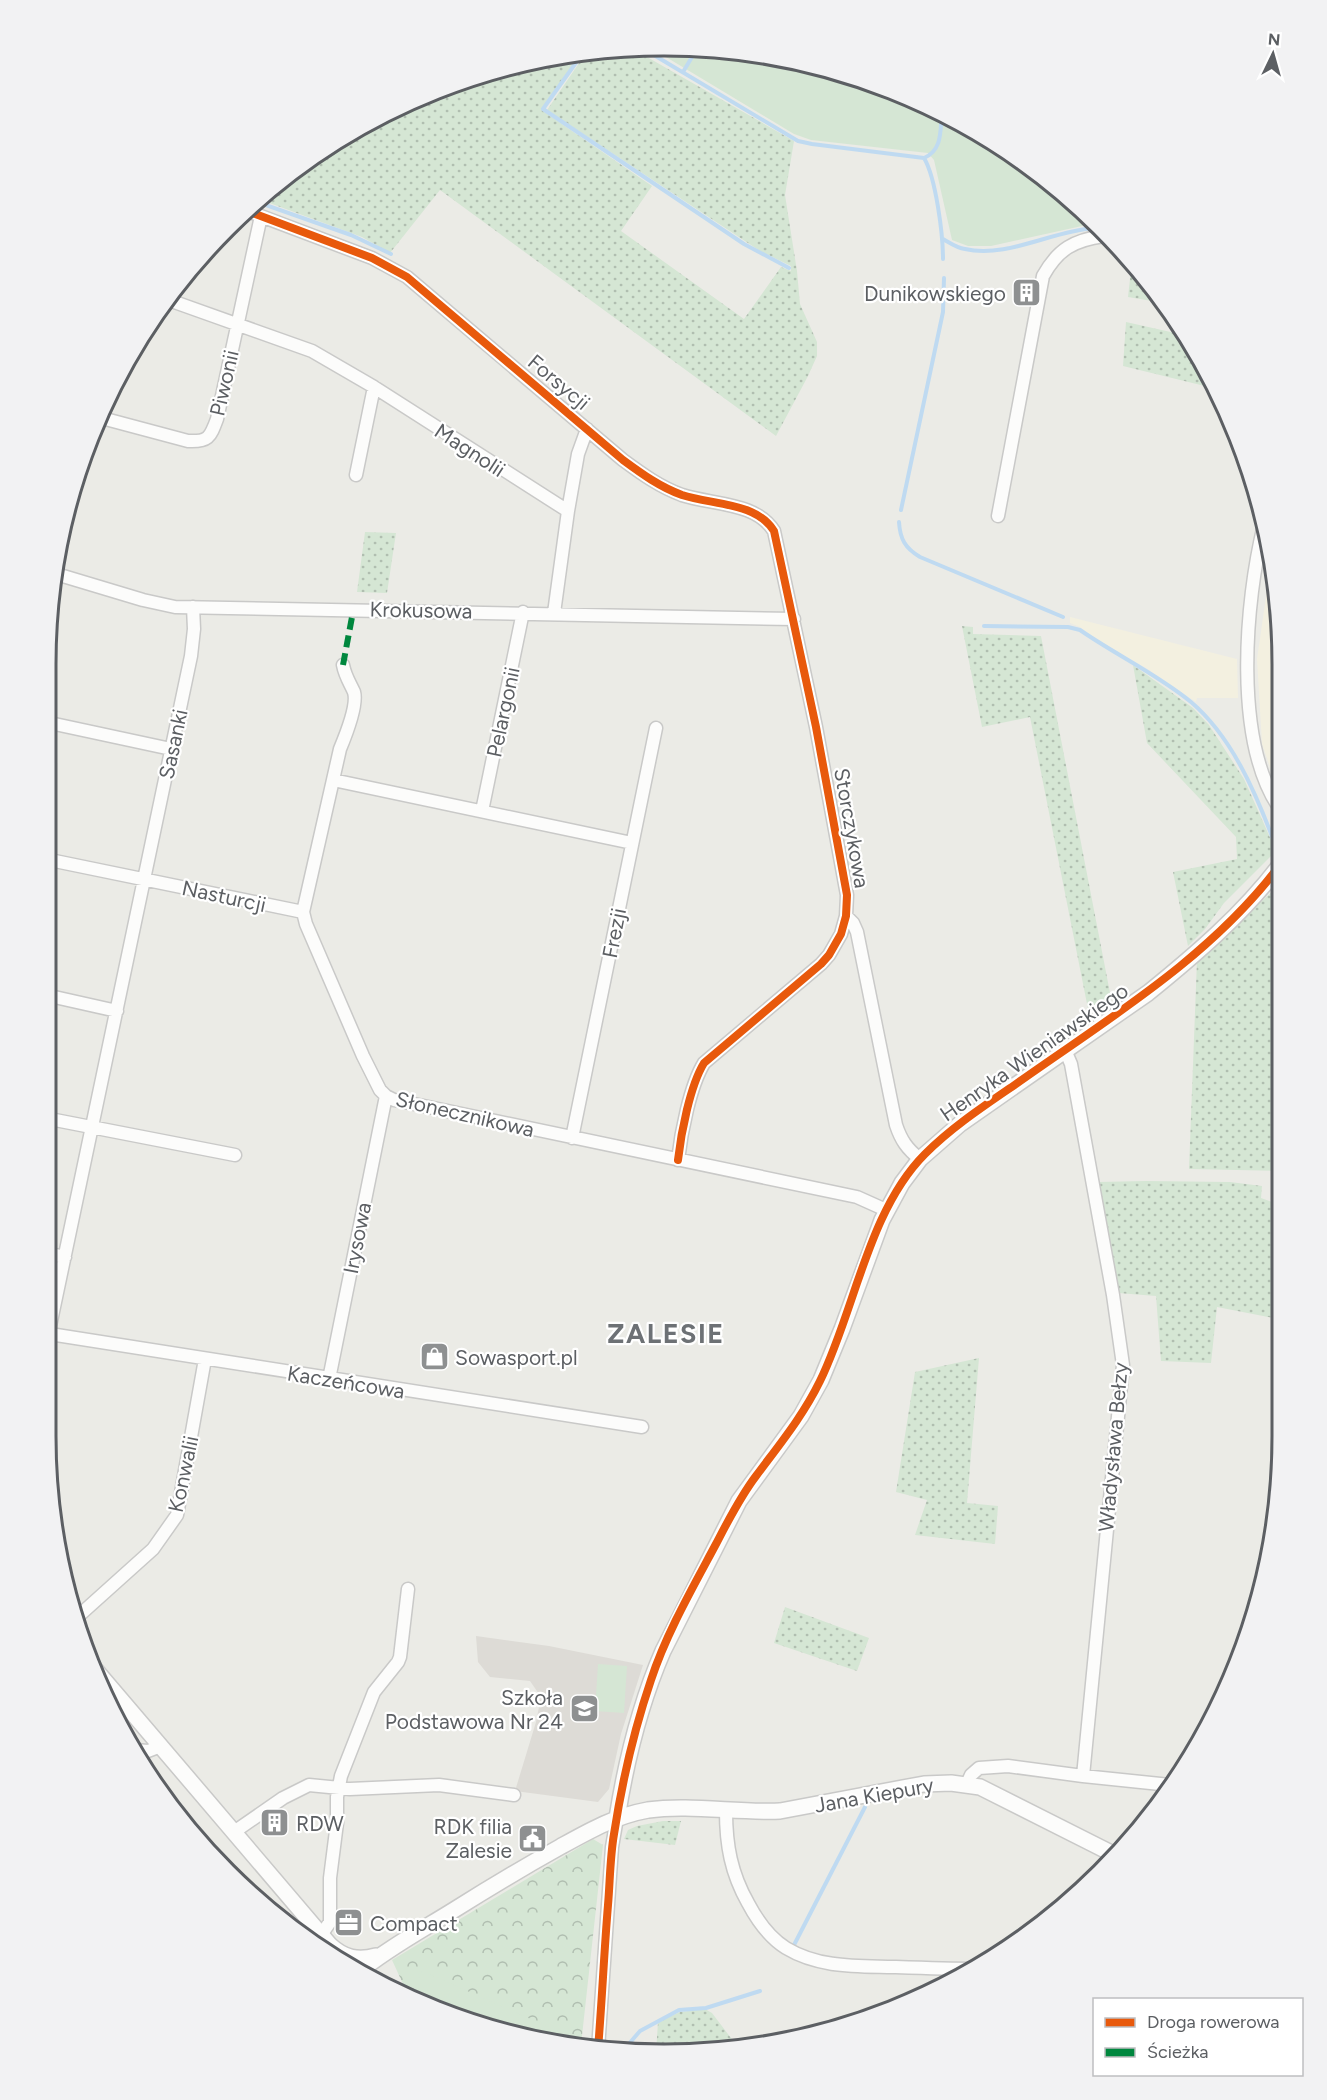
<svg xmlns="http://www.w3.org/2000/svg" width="1327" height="2100" viewBox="0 0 1327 2100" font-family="Figtree,sans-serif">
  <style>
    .commercial { fill: #f3f0e0 }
    .education { fill: #dddbd6 }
    .grass { fill: url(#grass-dots) }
    .forest { fill: url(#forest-crowns) }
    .garden { fill: #d5e6d4 }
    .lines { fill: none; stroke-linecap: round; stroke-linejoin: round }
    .stream { stroke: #bfdaf1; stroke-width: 4 }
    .minor-casing { stroke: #c9c9c8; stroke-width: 15 }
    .tertiary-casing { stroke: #c9c9c8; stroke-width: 18 }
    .minor { stroke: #fcfcfb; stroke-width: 12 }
    .tertiary { stroke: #fcfcfb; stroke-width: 15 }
    .quiet { stroke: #00873e; stroke-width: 6; stroke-dasharray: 12 6; stroke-linecap: butt }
    .cycleway-casing { stroke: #fff; stroke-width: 11 }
    .cycleway { stroke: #e8590c; stroke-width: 8 }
    .labels { text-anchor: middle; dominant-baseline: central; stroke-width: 4.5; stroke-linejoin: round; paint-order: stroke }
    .poi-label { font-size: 21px; fill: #5c5f63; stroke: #fff; text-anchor: end }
    .street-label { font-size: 21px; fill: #5c5f63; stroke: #fff }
    .district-label { font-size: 27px; font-weight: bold; letter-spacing: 1.5px; fill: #6d7175; stroke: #fff }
    .rim { fill: none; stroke: #5c5f63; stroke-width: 3 }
  </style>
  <defs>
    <pattern id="grass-dots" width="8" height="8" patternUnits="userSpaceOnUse" patternTransform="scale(1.5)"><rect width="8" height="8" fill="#d5e6d4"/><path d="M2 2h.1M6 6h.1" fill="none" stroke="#b0beb0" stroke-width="1.8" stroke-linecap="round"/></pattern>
    <pattern id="forest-crowns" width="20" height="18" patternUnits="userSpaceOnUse" patternTransform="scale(1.5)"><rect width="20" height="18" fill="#d5e6d4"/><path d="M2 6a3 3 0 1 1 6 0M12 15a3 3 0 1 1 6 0" fill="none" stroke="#b0beb0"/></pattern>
  </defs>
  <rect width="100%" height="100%" fill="#ebebe6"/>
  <!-- commercial -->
  <path class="commercial" d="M1271 562 1281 623 1280 796 1262 744 1257 659Z
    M1070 617 1237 659 1238 698H1197L1196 702 1146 668 1096 639 1080 627 1070 623Z"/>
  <!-- education -->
  <path class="education" d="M476 1636 549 1646 643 1665 621 1734 609 1789 598 1802 515 1791 536 1722 541 1697 530 1681 490 1677 478 1662Z"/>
  <!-- grass -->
  <path class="grass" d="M633 49 794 141 785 195 797 271 800 304 817 342V356L808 376 776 436 440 190 390 253 362 237 256 198 355 128 465 78 583 50 543 107V111L652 186 621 231 744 319 781 267 791 271V266L760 251 547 110 588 50Z
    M1131 270C1146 271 1156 291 1164 303L1128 297Z
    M1126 322 1184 335 1217 389 1123 366Z
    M365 532 396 533 387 593 357 592Z
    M962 626 973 627V634L1041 636 1111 998 1089 1014 1030 717 982 727Z
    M1133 665 1193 708 1209 725 1244 779 1276 851 1224 903 1205 929 1188 946 1173 872 1237 859 1236 837 1147 743Z
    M1275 889 1279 896 1278 1171 1189 1169 1197 960Z
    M1146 1181 1230 1182 1262 1186 1261 1198 1278 1204V1319L1217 1307 1211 1363 1161 1361 1156 1296 1118 1293 1097 1182Z
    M979 1358 967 1503 998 1506 995 1544 915 1535 927 1500 896 1492 915 1372Z
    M785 1607 869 1638 857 1671 774 1643Z
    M663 1821H681L675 1845 624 1839 628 1830 637 1826Z
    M705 2009 712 2013 734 2042 814 2036 744 2050 656 2053 658 2022 680 2012Z"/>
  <!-- forest -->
  <path class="forest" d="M593 1839 603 1845 581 2045 464 2022 406 1998 408 1995 392 1960Z"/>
  <!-- garden -->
  <path class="garden" d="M704 46 824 66 937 109 1040 173 1091 224 991 246H968L952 240 934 160 928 153 811 140 794 134 651 48Z
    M598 1664 627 1666 624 1713 595 1711Z
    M422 1971 578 2040 576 2044 464 2022 409 1999Z"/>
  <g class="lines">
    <!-- stream -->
    <path class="stream" d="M642 48 798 141 812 144 924 158C936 178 943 235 943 259
      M585 50 543 109 744 244 789 268
      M683 72 698 47
      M924 158C943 150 940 130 942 112
      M254 201 351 235 391 254
      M943 239C950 243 957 248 965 249 1006 259 1054 230 1095 228
      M901 510 943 312 944 278
      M899 522C900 539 905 548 920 557L1063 617
      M984 626 1068 627 1080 630C1116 655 1157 674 1191 702 1231 736 1255 791 1273 839
      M794 1945 865 1807
      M621 2053 640 2031 679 2010 706 2008 760 1991"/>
    <defs>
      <path id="minor" d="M245 210 372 258 407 277 623 460C642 474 660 487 682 495 713 505 756 502 774 531L816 727 847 895 846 916 841 934 829 955 821 964 704 1063C690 1086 681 1133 678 1160
        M166 299 312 351 374 387 568 511
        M98 417 188 441C208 442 210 438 217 419L261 216
        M356 475 374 387
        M998 516 1043 276C1058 249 1074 240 1104 236
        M1264 525C1245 602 1233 741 1280 809
        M53 573 143 600 175 607 794 619
        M554 613 568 511 578 454 587 429
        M343 665C345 676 350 683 354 692 358 705 345 737 340 749L303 912 306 924 363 1056 380 1090 386 1096 394 1100 419 1105 857 1197 886 1210
        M50 723 171 749
        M333 780 632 843
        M482 811 523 612
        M50 860 303 912
        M846 916 853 923 857 932 896 1125C901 1140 907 1149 920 1159
        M50 996 117 1011
        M1065 1050 1071 1064 1113 1295 1123 1365 1083 1776
        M50 1119 235 1155
        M572 1138 656 728
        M50 1254 65 1257
        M50 1326 191 656 194 629 193 607
        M50 1334 642 1427
        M329 1379 386 1096
        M74 1620 153 1549 177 1515 205 1359
        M135 1750 148 1751 161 1746
        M967 1784 971 1775 979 1768 1008 1766 1083 1776 1170 1785
        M726 1811C726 1845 731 1873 748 1903 757 1920 770 1938 786 1948 819 1968 857 1966 893 1967 921 1968 948 1969 976 1969
        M234 1832 283 1798 309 1785 350 1789 439 1785 514 1795
        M321 1935 330 1922V1878L337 1823V1797L341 1776 374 1692 398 1662 400 1657 408 1589
        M598 2049 612 1847 617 1818"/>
      <path id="tertiary" d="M94 1668 330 1945C344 1958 358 1961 376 1956
        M617 1818C626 1761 640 1704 663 1651L739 1501 801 1416 821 1380 842 1329 882 1220 902 1183 920 1159 960 1124 1148 993C1195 955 1243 914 1280 865
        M359 1972C388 1948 422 1930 454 1910 489 1888 524 1867 560 1847 589 1831 615 1816 648 1810 689 1804 738 1813 780 1811L924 1784 951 1783 980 1787 1115 1855"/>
    </defs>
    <!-- minor casing -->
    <use href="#minor" class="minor-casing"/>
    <!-- tertiary casing -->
    <use href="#tertiary" class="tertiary-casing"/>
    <!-- minor -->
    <use href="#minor" class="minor"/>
    <!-- tertiary -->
    <use href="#tertiary" class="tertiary"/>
    <!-- quiet -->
    <path class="quiet" d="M343 665 352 617"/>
    <defs>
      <path id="cycleway" d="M245 210 372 258 407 277 623 460C642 474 660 487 682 495 713 505 756 502 774 531L816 727 847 895 846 916 841 934 829 955 821 964 704 1063C690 1086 681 1133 678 1160
        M598 2049C602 2001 604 1953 608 1905 610 1882 610 1857 614 1834 622 1782 634 1730 651 1680 666 1634 693 1587 716 1544 728 1521 740 1497 756 1476 779 1445 803 1416 820 1381 855 1310 868 1211 925 1154 952 1127 984 1106 1016 1084 1109 1018 1210 958 1280 865"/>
    </defs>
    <!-- cycleway casing -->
    <use href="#cycleway" class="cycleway-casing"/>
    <!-- cycleway -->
    <use href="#cycleway" class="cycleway"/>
  </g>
  <!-- icons -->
  <defs>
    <symbol id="building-square" viewBox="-11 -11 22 22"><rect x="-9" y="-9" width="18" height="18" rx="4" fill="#8e9091" stroke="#fff"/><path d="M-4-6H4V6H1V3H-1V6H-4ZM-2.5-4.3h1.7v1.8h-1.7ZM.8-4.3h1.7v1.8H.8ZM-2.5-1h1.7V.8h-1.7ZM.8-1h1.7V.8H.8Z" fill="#fff"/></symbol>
    <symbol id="shop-square" viewBox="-11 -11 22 22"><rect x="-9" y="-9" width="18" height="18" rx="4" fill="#8e9091" stroke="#fff"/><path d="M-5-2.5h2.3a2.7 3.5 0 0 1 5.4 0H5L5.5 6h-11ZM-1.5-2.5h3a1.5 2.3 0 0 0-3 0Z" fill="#fff"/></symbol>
    <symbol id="school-square" viewBox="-11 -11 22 22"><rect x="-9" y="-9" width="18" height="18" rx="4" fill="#8e9091" stroke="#fff"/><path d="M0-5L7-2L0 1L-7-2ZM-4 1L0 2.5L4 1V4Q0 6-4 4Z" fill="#fff"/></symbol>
    <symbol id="civic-square" viewBox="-11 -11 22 22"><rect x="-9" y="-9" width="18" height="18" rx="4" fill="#8e9091" stroke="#fff"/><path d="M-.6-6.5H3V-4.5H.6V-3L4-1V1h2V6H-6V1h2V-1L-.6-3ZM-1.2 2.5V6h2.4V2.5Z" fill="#fff"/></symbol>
    <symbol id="office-square" viewBox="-11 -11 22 22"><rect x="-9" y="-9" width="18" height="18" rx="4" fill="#8e9091" stroke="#fff"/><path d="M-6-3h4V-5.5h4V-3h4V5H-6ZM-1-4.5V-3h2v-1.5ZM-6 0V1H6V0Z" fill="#fff"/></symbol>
  </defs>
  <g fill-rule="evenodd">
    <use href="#building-square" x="1010" y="276" width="33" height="33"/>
    <use href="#shop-square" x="418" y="1340" width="33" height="33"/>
    <use href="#school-square" x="568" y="1692" width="33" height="33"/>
    <use href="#building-square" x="258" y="1806" width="33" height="33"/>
    <use href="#civic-square" x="516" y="1822" width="33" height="33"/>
    <use href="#office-square" x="332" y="1906" width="33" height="33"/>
  </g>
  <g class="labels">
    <!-- poi labels -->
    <g class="poi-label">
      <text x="1006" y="293">Dunikowskiego</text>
      <text x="455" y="1357" text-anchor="start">Sowasport.pl</text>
      <text x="563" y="1697">Szkoła<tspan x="563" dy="24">Podstawowa Nr 24</tspan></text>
      <text x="296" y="1823" text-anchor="start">RDW</text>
      <text x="512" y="1826">RDK filia<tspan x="512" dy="24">Zalesie</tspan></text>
      <text x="370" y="1923" text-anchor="start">Compact</text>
    </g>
    <!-- street labels -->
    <g class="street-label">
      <text transform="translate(559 382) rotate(40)">Forsycji</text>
      <text transform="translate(224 383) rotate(-77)">Piwonii</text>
      <text transform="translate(470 450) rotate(33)">Magnolii</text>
      <text transform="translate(421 610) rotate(1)">Krokusowa</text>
      <text transform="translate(503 712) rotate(-78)">Pelargonii</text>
      <text transform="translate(173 744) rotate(-78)">Sasanki</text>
      <text transform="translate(852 828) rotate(80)">Storczykowa</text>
      <text transform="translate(224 896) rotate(12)">Nasturcji</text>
      <text transform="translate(614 933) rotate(-79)">Frezji</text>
      <text transform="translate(1034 1052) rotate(-35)">Henryka Wieniawskiego</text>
      <text transform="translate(465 1114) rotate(13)">Słonecznikowa</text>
      <text transform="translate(357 1238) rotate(-79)">Irysowa</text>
      <text transform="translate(346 1382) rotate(9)">Kaczeńcowa</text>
      <text transform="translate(1113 1447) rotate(-85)">Władysława Bełzy</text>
      <text transform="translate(183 1474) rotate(-78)">Konwalii</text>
      <text transform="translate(874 1795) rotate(-10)">Jana Kiepury</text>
    </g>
    <!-- district labels -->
    <g class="district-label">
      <text x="666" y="1333">ZALESIE</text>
    </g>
  </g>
  <!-- crop -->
  <path d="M0 0H1327V2100H0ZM664 56H664A608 608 0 0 1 1272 664V1436A608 608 0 0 1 664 2044H664A608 608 0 0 1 56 1436V664A608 608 0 0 1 664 56Z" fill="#f2f2f3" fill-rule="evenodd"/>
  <path class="rim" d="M664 56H664A608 608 0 0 1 1272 664V1436A608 608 0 0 1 664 2044H664A608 608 0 0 1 56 1436V664A608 608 0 0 1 664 56Z"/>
  <!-- legend -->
  <rect x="1093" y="1998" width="210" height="78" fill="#ffffff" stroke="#bebfc1" stroke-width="1.5"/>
  <rect x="1105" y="2018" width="30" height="9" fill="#e8590c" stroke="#bebfc1" stroke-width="1.5"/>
  <text x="1147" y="2028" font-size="18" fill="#5c5f63">Droga rowerowa</text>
  <rect x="1105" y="2048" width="30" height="9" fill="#00873e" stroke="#bebfc1" stroke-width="1.5"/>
  <text x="1147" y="2058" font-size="18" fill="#5c5f63">Ścieżka</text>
  <!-- north arrow -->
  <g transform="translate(1273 54) rotate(5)" stroke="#ffffff" stroke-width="4.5" paint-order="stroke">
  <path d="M0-4.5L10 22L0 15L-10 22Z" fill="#5c5f63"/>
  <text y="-9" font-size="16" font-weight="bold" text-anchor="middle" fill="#5c5f63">N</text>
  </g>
</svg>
